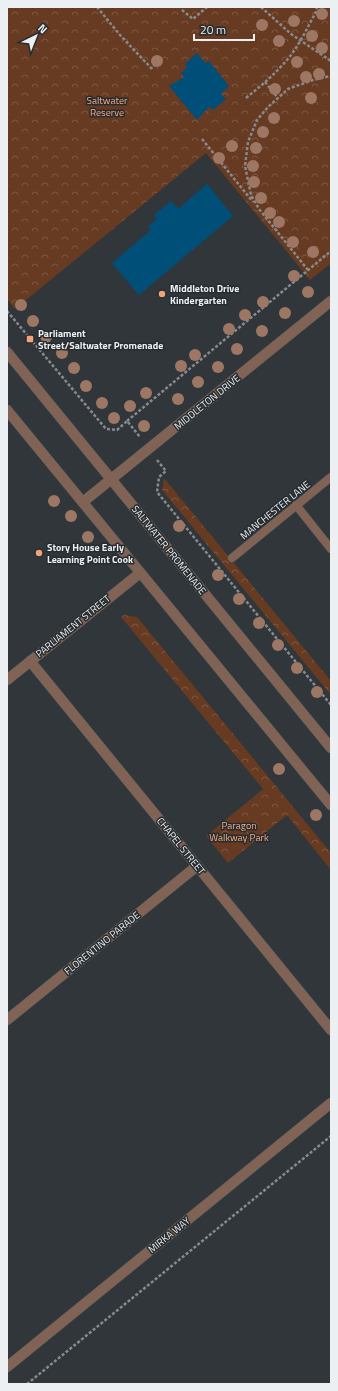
<svg xmlns="http://www.w3.org/2000/svg" width="338" height="1391" viewBox="0 0 338 1391" font-family="'Titillium Web',sans-serif">
  <style>
    .park { fill: url(#park-crowns) }
    .building { fill: #004f79 }
    .lines { fill: none; stroke-linecap: round; stroke-linejoin: round }
    .service-casing { stroke: #4f5457; stroke-width: 9 }
    .minor-casing { stroke: #4f5457; stroke-width: 11 }
    .tertiary-casing { stroke: #4f5457; stroke-width: 11 }
    .path { stroke: #878b8e; stroke-width: 2.5; stroke-dasharray: 3 2; stroke-linecap: butt }
    .service { stroke: #806355; stroke-width: 8 }
    .minor { stroke: #806355; stroke-width: 10 }
    .tertiary { stroke: #806355; stroke-width: 10 }
    .tree { fill: #9d7764 }
    .poi-dot { fill: #f0a279; stroke: #272c30; stroke-width: 1.5 }
    .labels { text-anchor: middle; dominant-baseline: central; stroke-width: 3; stroke-linejoin: round; paint-order: stroke }
    .park-label { font-size: 10px; fill: #f6ac86; stroke: #272c30 }
    .poi-label { font-size: 10px; font-weight: bold; fill: #ecf0f2; stroke: #272c30; text-anchor: start }
    .street-label { font-size: 10px; fill: #ecf0f2; stroke: #272c30 }
  </style>
  <defs>
    <pattern id="park-crowns" width="20" height="18" patternUnits="userSpaceOnUse"><rect width="20" height="18" fill="#673a22"/><path d="M2 6a3 3 0 1 1 6 0M12 15a3 3 0 1 1 6 0" fill="none" stroke="#7d5743"/></pattern>
  </defs>
  <rect width="100%" height="100%" fill="#31363a"/>
  <!-- park -->
  <path class="park" d="M7 7H331V263L310 280 206 153 15 309 7 299Z
    M164 478 331 681V695L162 490Z
    M124 615 137 617 331 853V870L287 815 228 863 206 836 263 789 121 617Z"/>
  <!-- building -->
  <path class="building" d="M197 53 205 63 209 61 229 86 221 94 226 99 213 110 209 107 197 120 169 86 184 77 181 73 187 67 185 64Z
    M207 184 233 216 139 295 112 263 151 230 148 226 157 219 154 215 171 201 178 209Z"/>
  <g class="lines">
    <defs>
      <path id="service" d="M296 505 331 549
        M232 558 331 477"/>
      <path id="minor" d="M83 502 331 301
        M30 661 331 1030
        M7 680 140 573
        M7 1020 197 866
        M7 1367 331 1103"/>
      <path id="tertiary" d="M7 352 331 748
        M7 410 331 805"/>
    </defs>
    <!-- service casing -->
    <use href="#service" class="service-casing"/>
    <!-- minor casing -->
    <use href="#minor" class="minor-casing"/>
    <!-- tertiary casing -->
    <use href="#tertiary" class="tertiary-casing"/>
    <!-- path -->
    <path class="path" d="M97 7 120 35 152 69
      M261 7 291 34 331 61
      M182 10 193 19 207 7
      M265 82 278 98
      M246 98C261 86 275 74 287 60 299 46 307 28 316 12L317 7
      M202 139 253 202
      M308 270 259 209 251 195 245 166 248 142 257 120 268 107 288 89 313 80 331 76
      M7 311 106 429 117 430 127 421 140 437
      M127 421 331 251
      M157 460 166 471 159 477 157 492 331 705
      M27 1384 331 1136"/>
    <!-- service -->
    <use href="#service" class="service"/>
    <!-- minor -->
    <use href="#minor" class="minor"/>
    <!-- tertiary -->
    <use href="#tertiary" class="tertiary"/>
  </g>
  <!-- trees -->
  <g class="tree">
    <circle cx="322" cy="14" r="6"/>
    <circle cx="294" cy="21" r="6"/>
    <circle cx="262" cy="25" r="6"/>
    <circle cx="312" cy="36" r="6"/>
    <circle cx="279" cy="41" r="6"/>
    <circle cx="322" cy="48" r="6"/>
    <circle cx="157" cy="61" r="6"/>
    <circle cx="297" cy="62" r="6"/>
    <circle cx="319" cy="74" r="6"/>
    <circle cx="306" cy="77" r="6"/>
    <circle cx="275" cy="89" r="6"/>
    <circle cx="311" cy="98" r="6"/>
    <circle cx="274" cy="118" r="6"/>
    <circle cx="263" cy="132" r="6"/>
    <circle cx="232" cy="146" r="6"/>
    <circle cx="256" cy="148" r="6"/>
    <circle cx="219" cy="158" r="6"/>
    <circle cx="253" cy="166" r="6"/>
    <circle cx="254" cy="182" r="6"/>
    <circle cx="261" cy="198" r="6"/>
    <circle cx="270" cy="213" r="6"/>
    <circle cx="279" cy="222" r="6"/>
    <circle cx="293" cy="242" r="6"/>
    <circle cx="313" cy="252" r="6"/>
    <circle cx="294" cy="276" r="6"/>
    <circle cx="308" cy="292" r="6"/>
    <circle cx="263" cy="302" r="6"/>
    <circle cx="21" cy="305" r="6"/>
    <circle cx="285" cy="313" r="6"/>
    <circle cx="245" cy="315" r="6"/>
    <circle cx="33" cy="321" r="6"/>
    <circle cx="229" cy="329" r="6"/>
    <circle cx="262" cy="331" r="6"/>
    <circle cx="46" cy="337" r="6"/>
    <circle cx="237" cy="349" r="6"/>
    <circle cx="62" cy="353" r="6"/>
    <circle cx="195" cy="355" r="6"/>
    <circle cx="181" cy="366" r="6"/>
    <circle cx="218" cy="367" r="6"/>
    <circle cx="74" cy="368" r="6"/>
    <circle cx="198" cy="382" r="6"/>
    <circle cx="86" cy="386" r="6"/>
    <circle cx="146" cy="393" r="6"/>
    <circle cx="178" cy="399" r="6"/>
    <circle cx="102" cy="403" r="6"/>
    <circle cx="130" cy="406" r="6"/>
    <circle cx="114" cy="418" r="6"/>
    <circle cx="144" cy="426" r="6"/>
    <circle cx="54" cy="501" r="6"/>
    <circle cx="71" cy="516" r="6"/>
    <circle cx="179" cy="526" r="6"/>
    <circle cx="88" cy="537" r="6"/>
    <circle cx="218" cy="575" r="6"/>
    <circle cx="239" cy="599" r="6"/>
    <circle cx="259" cy="623" r="6"/>
    <circle cx="278" cy="645" r="6"/>
    <circle cx="297" cy="668" r="6"/>
    <circle cx="317" cy="692" r="6"/>
    <circle cx="279" cy="769" r="6"/>
    <circle cx="316" cy="815" r="6"/>
  </g>
  <!-- markers -->
  <g class="poi-dot">
    <circle cx="162" cy="294" r="4"/>
    <rect x="26" y="335" width="8" height="8" rx="2"/>
    <circle cx="39" cy="553" r="4"/>
  </g>
  <g class="labels">
    <!-- park labels -->
    <g class="park-label">
      <text x="107" y="100">Saltwater<tspan x="107" dy="12">Reserve</tspan></text>
      <text x="239" y="825">Paragon<tspan x="239" dy="12">Walkway Park</tspan></text>
    </g>
    <!-- poi labels -->
    <g class="poi-label">
      <text x="170" y="288">Middleton Drive<tspan x="170" dy="12">Kindergarten</tspan></text>
      <text x="38" y="333">Parliament<tspan x="38" dy="12">Street/Saltwater Promenade</tspan></text>
      <text x="47" y="547">Story House Early<tspan x="47" dy="12">Learning Point Cook</tspan></text>
    </g>
    <!-- street labels -->
    <g class="street-label">
      <text transform="translate(207 402) rotate(-39)">MIDDLETON DRIVE</text>
      <text transform="translate(275 510) rotate(-39)">MANCHESTER LANE</text>
      <text transform="translate(169 550) rotate(51)">SALTWATER PROMENADE</text>
      <text transform="translate(73 626) rotate(-39)">PARLIAMENT STREET</text>
      <text transform="translate(181 846) rotate(51)">CHAPEL STREET</text>
      <text transform="translate(102 943) rotate(-39)">FLORENTINO PARADE</text>
      <text transform="translate(169 1235) rotate(-39)">MIRKA WAY</text>
    </g>
  </g>
  <!-- border -->
  <rect width="338" height="1391" fill="none" stroke="#ecf0f2" stroke-width="16"/>
  <!-- north arrow -->
  <g transform="translate(36 36) rotate(43)" stroke="#272c30" stroke-width="3" paint-order="stroke">
  <path d="M0-3L7 15L0 10L-7 15Z" fill="#ecf0f2"/>
  <text y="-6" font-size="11" font-weight="bold" text-anchor="middle" fill="#ecf0f2">N</text>
  </g>
  <!-- scale -->
  <path d="M194 34v6h60v-6" fill="none" stroke="#ecf0f2" stroke-width="2"/>
  <text x="200" y="34" font-size="12" fill="#ecf0f2" stroke="#272c30" stroke-width="3" paint-order="stroke">20 m</text>
</svg>
